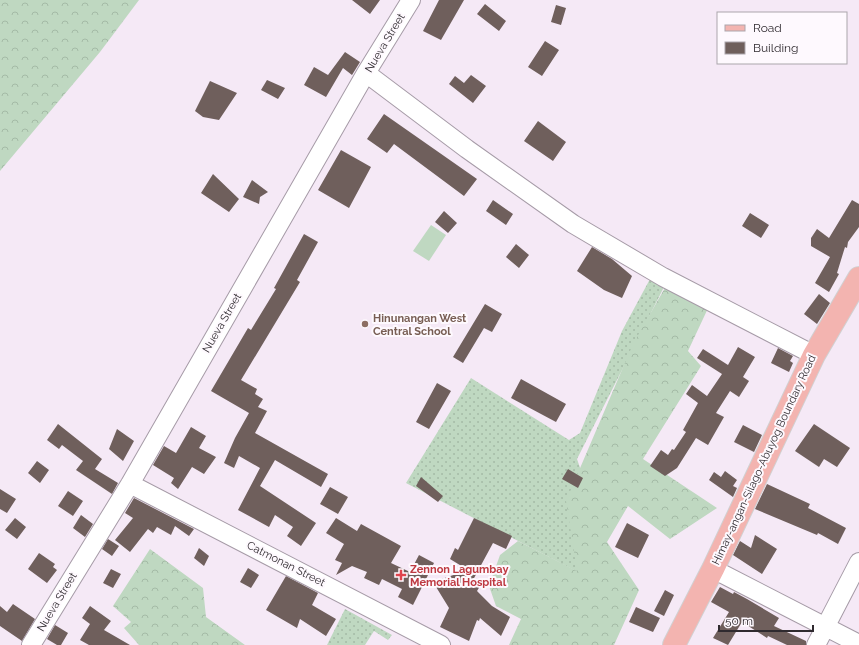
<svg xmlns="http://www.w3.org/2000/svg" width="859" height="645" viewBox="0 0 859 645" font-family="Raleway,sans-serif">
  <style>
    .grass { fill: url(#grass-dots) }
    .forest { fill: url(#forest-crowns) }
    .garden { fill: #bfd8c1 }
    .building { fill: #6f5f5c }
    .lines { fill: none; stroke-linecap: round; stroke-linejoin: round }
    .minor-casing { stroke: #a69ba7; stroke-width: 20 }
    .major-casing { stroke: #d1d0d1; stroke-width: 24 }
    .minor { stroke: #fff; stroke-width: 18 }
    .major { stroke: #f3b4b0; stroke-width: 22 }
    .education-dot { fill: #8d6e63; stroke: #fef9fe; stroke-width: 1.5 }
    .health-dot { fill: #e0444e; stroke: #fef9fe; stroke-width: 1.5 }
    .labels { text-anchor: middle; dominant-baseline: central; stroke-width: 4; stroke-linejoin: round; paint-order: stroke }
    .street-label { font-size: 11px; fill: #2f2a2f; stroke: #fef9fe }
    .education-label { font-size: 11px; font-weight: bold; fill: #785e54; stroke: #fef9fe; text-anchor: start }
    .health-label { font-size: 11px; font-weight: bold; fill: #be3a42; stroke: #fef9fe; text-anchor: start }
  </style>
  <defs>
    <pattern id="grass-dots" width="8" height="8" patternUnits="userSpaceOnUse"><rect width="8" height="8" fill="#bfd8c1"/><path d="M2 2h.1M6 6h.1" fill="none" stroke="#a4baa6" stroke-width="1.8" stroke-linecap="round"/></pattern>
    <pattern id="forest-crowns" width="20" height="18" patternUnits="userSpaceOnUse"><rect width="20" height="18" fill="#bfd8c1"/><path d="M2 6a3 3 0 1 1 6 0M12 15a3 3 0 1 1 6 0" fill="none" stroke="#a4baa6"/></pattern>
  </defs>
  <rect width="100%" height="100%" fill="#f5e9f6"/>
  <!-- grass -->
  <path class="grass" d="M650 279 664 287 577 459 597 517 578 572 406 483 471 378 569 440 580 433 622 331Z
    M345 609 392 635 388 640 374 631 365 645H327Z"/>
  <!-- forest -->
  <path class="forest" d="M0 0H139L100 52 0 171Z
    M666 286 710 304 688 351 701 366 643 459 717 508 670 539 628 506 607 542 639 590 614 645H509L521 619 496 606 489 586 500 555 518 541 577 571 566 501 633 344Z
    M150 549 203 588 206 617 245 645H139L124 628 131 622 113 606Z"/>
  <!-- garden -->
  <path class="garden" d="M431 225 446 235 429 261 413 251Z"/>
  <!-- building -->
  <path class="building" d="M352 0H380L370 14Z
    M439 0H464L441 40 423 31Z
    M485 4 506 21 499 31 477 14Z
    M556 5 566 8 561 25 551 22Z
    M545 41 559 50 542 76 528 67Z
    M345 52 360 62 352 75 343 68 326 97 304 85 314 67 328 75Z
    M471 75 486 86 473 103 449 84 455 76 464 83Z
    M267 80 285 88 278 99 261 90Z
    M210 81 237 93 219 120 203 117 195 111Z
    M384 114 477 179 464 196 394 144 387 153 367 139Z
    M538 121 566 142 553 161 524 141Z
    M341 150 371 167 349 208 318 190Z
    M213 174 239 199 229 212 201 193Z
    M252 180 268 192 260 197 259 204 243 197Z
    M493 200 513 214 506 225 486 211Z
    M852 200 859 204V227L848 242 847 248 845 247 837 273 839 274 829 292 815 283 830 257 811 246V238L817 229 829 238Z
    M444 211 457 223 448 233 435 222Z
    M750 213 769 225 761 238 742 226Z
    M304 234 318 242 297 280 300 282 241 380 257 389 255 394 263 399 258 407 267 411 255 433 328 474 321 487 275 460 260 486 316 523 301 546 287 536 293 527 275 515 269 527 238 510 260 468 239 456 234 468 224 463 235 438 249 413 211 391 248 328 251 330 276 289 274 288Z
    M516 244 529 255 519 268 506 257Z
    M592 247 612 259 632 276 622 298 604 290 577 271Z
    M819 294 830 303 817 324 804 314Z
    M485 304 502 314 492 332 484 328 463 363 453 357Z
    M738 347 755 357 743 377 749 381 739 397 730 391 716 413 724 417 708 445 696 438 677 468 665 476 650 466 661 450 668 455 672 449 674 450 686 432 683 430 698 403 686 394 692 385 707 396 722 374 697 358 703 349 728 365Z
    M778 348 793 356 790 361 793 363 789 372 771 363Z
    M521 379 566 404 556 422 511 398Z
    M437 383 451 391 429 429 416 422Z
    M58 424 102 459 95 469 118 483 112 494 76 470 83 461 62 445 59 449 47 440Z
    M814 424 850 448 837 467 824 459 819 467 795 451Z
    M743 425 762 435 754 452 734 442Z
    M191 427 206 436 199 448 216 457 204 474 192 467 178 489 171 483 174 478 153 465 164 446 176 453Z
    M117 429 134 441 123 461 109 449Z
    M37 461 49 470 40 483 28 473Z
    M568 469 583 478 578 488 562 479Z
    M725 471 737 480 733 486 737 488 733 497 709 480 714 472 721 477Z
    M421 477 443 496 438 502 416 486Z
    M767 484 810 504 808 508 846 528 838 544 818 533 817 535 755 509Z
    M330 487 348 497 338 514 320 504Z
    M0 489 16 499 7 513 0 509Z
    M68 491 83 501 73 516 58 506Z
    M134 498 194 529 189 536 175 526 171 535 157 527 153 533 148 529 130 552 115 540 133 518 125 513Z
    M81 515 93 524 85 537 73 528Z
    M15 518 26 527 17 539 5 530Z
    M336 518 357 531 361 524 401 546 391 563 410 572 419 555 434 563 413 605 398 597 402 589 382 579 379 585 364 578 367 572 352 566 336 575 342 563 335 560 344 544 326 533Z
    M474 518 512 536 506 549 493 543 473 580 480 586 477 591 492 606 510 617 501 636 480 618 479 621 477 620 469 641 440 627 449 608 433 582 468 570 450 559 455 548 458 550Z
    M627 523 649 535 638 558 615 547Z
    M755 535 777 549 762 574 733 555 740 541 751 548Z
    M108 539 119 546 112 556 102 549Z
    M199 548 209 556 204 566 194 558Z
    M39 553 55 564 53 567 57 570 47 583 28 569Z
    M248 568 259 575 251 588 240 582Z
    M111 569 121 574 113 588 103 583Z
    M286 576 318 593 312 605 336 619 326 636 300 619 297 628 266 610Z
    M720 587 733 594 734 592 747 599 779 618 774 626 806 641V645H787L768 636 767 638 742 622 728 645 713 638 729 612 711 602Z
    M665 590 674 595 664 616 654 611Z
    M13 604 35 619 22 641 0 626V606L7 612Z
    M90 606 111 621 104 630 130 645H89L80 640 90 624 82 618Z
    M636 607 660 618 653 632 629 622Z
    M55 625 68 633 61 645H57L47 639Z"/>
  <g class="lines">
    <defs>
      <path id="minor" d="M366 73 467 149 573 224 663 277 814 355
        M130 484 441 645
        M713 569 859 644
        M31 645 130 484 366 73 411 0
        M816 645 859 562"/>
      <path id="major" d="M674 645 713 569 814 355 859 278"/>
    </defs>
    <!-- minor casing -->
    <use href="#minor" class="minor-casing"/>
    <!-- major casing -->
    <use href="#major" class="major-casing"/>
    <!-- minor -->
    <use href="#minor" class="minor"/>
    <!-- major -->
    <use href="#major" class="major"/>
  </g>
  <!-- markers -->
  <circle class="education-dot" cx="365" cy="324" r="4"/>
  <path class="health-dot" d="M399 569h4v4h4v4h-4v4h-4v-4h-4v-4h4z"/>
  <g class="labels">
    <!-- street labels -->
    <g class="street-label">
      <text transform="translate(385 43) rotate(-59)">Nueva Street</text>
      <text transform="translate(222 323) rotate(-60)">Nueva Street</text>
      <text transform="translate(764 460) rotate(-65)">Himay-angan-Silago-Abuyog Boundary Road</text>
      <text transform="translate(286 564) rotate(27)">Catmonan Street</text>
      <text transform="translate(57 602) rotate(-59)">Nueva Street</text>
    </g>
    <!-- education labels -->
    <g class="education-label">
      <text x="373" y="318">Hinunangan West<tspan x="373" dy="13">Central School</tspan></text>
    </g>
    <!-- health labels -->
    <g class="health-label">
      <text x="410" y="569">Zennon Lagumbay<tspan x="410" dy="13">Memorial Hospital</tspan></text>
    </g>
  </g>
  <!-- legend -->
  <rect x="717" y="12" width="130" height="52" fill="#fef9fe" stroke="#aba6ab"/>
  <rect x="725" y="25" width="20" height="6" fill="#f3b4b0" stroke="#aba6ab"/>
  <text x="753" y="32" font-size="12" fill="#2f2a2f">Road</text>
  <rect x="725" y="42" width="20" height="12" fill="#6f5f5c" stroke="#aba6ab"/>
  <text x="753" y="52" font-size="12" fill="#2f2a2f">Building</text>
  <!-- scale -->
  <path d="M719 625v6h94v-6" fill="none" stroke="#2f2a2f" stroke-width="2"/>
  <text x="725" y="625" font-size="12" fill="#2f2a2f" stroke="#fef9fe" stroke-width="3" paint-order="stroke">50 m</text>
</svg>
